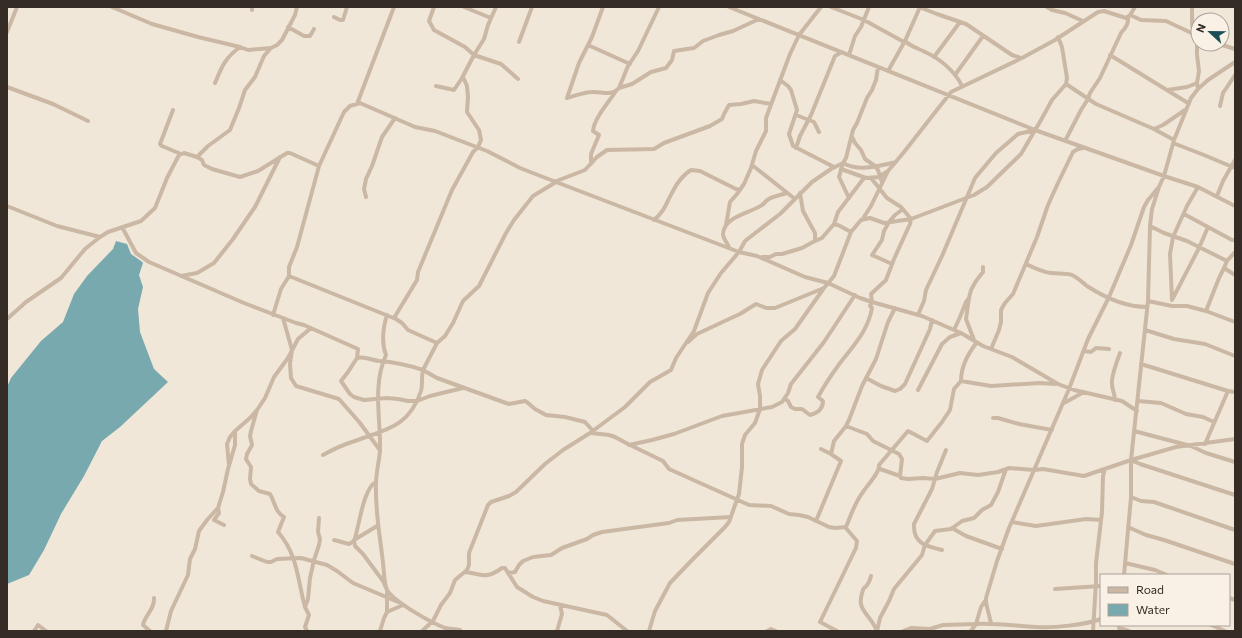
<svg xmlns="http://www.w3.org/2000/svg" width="1242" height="638" viewBox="0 0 1242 638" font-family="Commissioner,sans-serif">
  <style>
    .water { fill: #77a9af }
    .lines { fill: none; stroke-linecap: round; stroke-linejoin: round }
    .minor { stroke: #cab8a5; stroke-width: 4 }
  </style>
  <rect width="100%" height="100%" fill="#f1e7d9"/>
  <!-- water -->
  <path class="water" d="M116 241 127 244 131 254 141 261 143 263 139 275 143 287 138 309 140 332 154 369 168 382 120 427 102 441 84 476 61 514 44 550 29 575 7 584V387L11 378 41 341 63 322 74 294 87 276 113 249Z"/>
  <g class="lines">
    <!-- minor -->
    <path class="minor" d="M112 7 152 24 198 37 240 47
      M434 7 429 21 434 30 465 47 474 55 501 64 518 79
      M464 7 491 18
      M603 7 592 37 588 45 630 64
      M729 7 1035 130 1164 176 1198 187 1235 206
      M831 7 864 20 904 42
      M919 7 937 14 966 24 1012 55 1021 58
      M1047 7 1052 10 1065 13 1083 21
      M1192 7V24L1194 34
      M252 10V7
      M1130 15 1141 20 1166 21 1198 36
      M334 17 340 20H343L347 7
      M288 27 304 36H310L314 29
      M7 32 17 7
      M1197 35V55L1199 71 1197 83 1198 89
      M905 41C911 47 918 48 925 52 939 58 955 71 962 86
      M519 42 532 7
      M1219 44 1235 49
      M588 45 579 63 567 98C575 96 584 92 592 92 601 91 611 97 619 88L628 66 638 51 659 7
      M849 55 855 36 861 27 869 7
      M1110 55 1188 103
      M934 57 960 22
      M888 71 905 41 920 7
      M955 75 983 36
      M780 80 788 86 791 90 797 110 789 134 793 146 834 167
      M215 83C222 66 225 58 240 47L248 50 271 48
      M1066 84 1096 104 1154 129 1174 140
      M436 86 454 90 462 78 474 55 484 39 488 25 496 7
      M7 87 53 104 88 121
      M619 88 632 84 651 72 666 68 672 60 674 51 694 48 703 41 719 35 733 31 759 19
      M1167 90 1187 87 1197 83
      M357 104 394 7
      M1220 106 1223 93 1235 75
      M173 110 160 144 162 146 181 154
      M796 115 814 122 819 132
      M1154 129 1163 125 1185 110
      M852 137 855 143 861 150 865 159 875 166 878 170 882 182
      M1065 141 1081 110 1088 99 1090 93 1100 78 1121 33C1125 28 1129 24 1128 17
      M1173 143 1204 155 1235 168
      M796 148 800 136 811 115 835 56 842 52
      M197 157 202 160 204 165 212 169 240 177 258 171 287 153H290L319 166 344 112 350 106 360 103 415 127 435 131 487 151 520 168 556 182 739 252 757 256 805 277 828 283 860 298 872 302 922 316 961 333 983 346 1012 357 1058 384 1074 390 1122 401 1137 411
      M591 164V154L599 135 593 131C594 118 609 102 616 91
      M752 165 795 199
      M841 169 866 178 879 177 888 171 904 152 951 92 1022 58 1055 40 1098 12 1104 11 1126 18 1130 15 1135 7
      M554 182 585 170 597 157 607 150 654 149 664 143 710 126 722 119 724 114 729 105 741 104 754 101 771 104
      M800 193 803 211 815 233V241
      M1217 196 1223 181 1235 160
      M366 197 364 189 366 179 372 166 382 137 395 118
      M849 198 839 177 843 163C859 172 879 166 896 162
      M7 206 57 226 100 237
      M1184 214 1232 240H1235
      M654 220C665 211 666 203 673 191 676 184 684 174 691 170L700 171 736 189 739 190
      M862 220 871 206 888 171
      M834 224 838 225 851 232 861 220 870 218 884 223 911 219 974 195 987 187 1021 154 1041 120 1052 100 1066 84 1067 78 1062 47 1058 37
      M726 225 730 202 737 194 744 184 751 168 756 151 766 131V118L790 54 799 35 821 7
      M1150 226 1164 233 1187 241 1227 261
      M122 227 136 253 149 262 244 303 296 323 304 325 358 349 357 358
      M729 248C728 243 723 239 723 234 724 216 751 213 762 205 765 203 766 200 769 199 774 196 781 195 787 193
      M1235 252 1227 261 1224 268 1235 275
      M762 257H770L776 254H782L802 248 813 242 822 238 834 224 838 212 864 178
      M892 264 872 255 882 240 884 231 889 222 895 215 903 209
      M1026 264C1034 268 1042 272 1051 273 1058 274 1065 273 1072 275 1078 278 1082 282 1087 286 1104 297 1126 307 1147 307
      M181 276 197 273 214 263 233 239 255 207 280 157
      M289 276 396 319 402 323 408 330 437 343
      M1173 298 1199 248 1208 227
      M1172 300 1170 254 1173 237 1187 206 1198 187
      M1148 301 1172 306H1187L1206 311 1235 322
      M1206 311 1219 278 1224 268
      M273 315 281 289 289 276V267L297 247 319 166
      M387 315C383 328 381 342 386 355 372 386 381 419 380 451 379 462 376 473 376 484 375 511 380 536 383 563 384 570 384 584 387 590 394 602 432 623 445 628 450 629 455 629 460 630
      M918 315 924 301 926 290 942 256 975 178 996 153 1018 134 1035 130
      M283 318 292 350 290 364 291 378 296 386 339 399 360 423 379 449
      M394 318 417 280 418 272 452 190 473 152 478 147 481 140 479 130 467 112 468 97 467 86 463 77
      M7 319 26 302 61 278 85 249 100 237 108 232 141 221 155 208 167 178 179 155 184 153 197 157 208 146 230 130 239 108 245 90 255 77 264 56 271 48 277 45 282 40 295 15 297 7
      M954 330 960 317 966 302 969 298
      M1145 330 1174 339 1205 344 1235 356
      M974 340 966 319 969 298 971 290 976 281 983 272V267
      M688 342 697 334 729 319 740 314 756 304 766 308H775L824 288 834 276 851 232
      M991 349 999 330 1001 322V310L1005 303 1013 294 1037 237 1048 205 1058 183 1073 152 1078 149 1083 148
      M1084 351 1091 352 1096 348 1109 349
      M1141 364 1228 391 1235 392
      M866 378 881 386 895 391 900 389 905 384 930 329 932 320
      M961 381C961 366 968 354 977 342
      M463 388 430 396 417 401H408L398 399 387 398 364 400 354 397 350 394 341 381 348 372 357 358C365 356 371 360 379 361 394 362 408 365 423 370L437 343 445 336 453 323 463 301 479 286 506 233 514 220 533 196 556 182
      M918 390 942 344 950 337 961 333
      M785 399 788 401 791 407 795 409H802L810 415C818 413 823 409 823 401L818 397C824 386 832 374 840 363 853 346 868 331 872 308L870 306 872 302 871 294 886 280 894 259 910 224 911 219 901 207 887 198 871 178
      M1115 400C1115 394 1112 390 1112 384 1111 377 1117 361 1120 353
      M1138 401 1161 403 1186 414 1203 417 1214 422
      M1064 403 1084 392
      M257 410 251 431 250 436 252 445 247 454 246 459 251 467 250 479 251 484 259 491 270 494C275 502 275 512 284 517L278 532C298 555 297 578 305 607
      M993 418H998L1019 424 1052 430
      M846 426 867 434 873 441 899 454 902 459 900 476
      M1134 431 1191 446 1206 453 1235 462
      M591 433 609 435 615 437 628 444 663 461 669 469 749 505 771 506 789 514 799 515 808 517 829 527 835 528 846 527C851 515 855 502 863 492 867 485 880 473 879 465L908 431 927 441 942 422 950 410 954 389 961 381 991 386 1040 383 1055 384
      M1205 444 1228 391
      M629 445 652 440 674 434 722 416 772 407 782 402 788 393 791 384 824 342 855 295
      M831 454 834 441 846 426 849 420 862 386 876 359 888 322 895 308
      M323 455C332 450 342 445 352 442 384 430 409 428 421 391 423 384 421 378 423 370L437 378 506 403 509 404 525 401 528 403 535 409 546 415 565 417 585 422 593 431
      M1131 460 1140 464 1235 495
      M229 465 227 444 230 437 235 431 250 418 257 410 265 398 274 377 288 358 298 339 311 328
      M880 469 900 476 901 478 908 479 923 478 935 479 960 473 978 475 998 472 1009 468 1034 470 1043 469 1084 476 1131 460 1176 447 1235 439
      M1131 497 1141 501 1154 502 1235 530
      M816 521 841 461 831 454 821 449
      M1012 522 1036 526 1086 519 1101 520
      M224 525 214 520 219 513 218 508 223 492 228 469 233 452 235 445V431
      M377 526 354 540 355 546 363 554 383 581 387 590V612
      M1128 527 1146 535 1164 540 1235 564
      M952 528 966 536 1002 549
      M334 540 349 544 354 541C359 528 363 488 376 482
      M942 550C925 546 913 543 914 524L932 489 937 472 946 450
      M252 556 267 562H271L277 559 301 558 327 565 337 571 353 583 398 602
      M1125 563 1155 570 1167 575
      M465 572C483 574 485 580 502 568H505L517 587 533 597 543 601 607 615 627 631
      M508 573 515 572 519 565 523 561 533 557 551 555 562 548 587 539 593 535 602 532 669 523 677 520 731 517
      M1124 575 1131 497V460L1148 301 1150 226 1152 209 1159 187 1164 176 1174 140 1191 98 1198 89 1208 80 1235 62
      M871 576C870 579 869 583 867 585 864 590 865 585 863 590 855 611 870 613 877 631
      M1055 589 1101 586
      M1229 598 1235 600
      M991 623 986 603V598L997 561 1009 528 1069 389 1088 339 1109 297 1131 245 1144 207 1148 200 1158 188
      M1211 625 1225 631
      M1119 628 1129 631
      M34 631 38 625 46 631
      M150 631 143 625C145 615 155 609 154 598
      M166 631 171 611 188 575 190 559 195 549 199 531 207 520 218 508
      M307 631 305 627 309 615 305 607 308 599 310 578 314 560 319 545 320 539 318 532 319 518
      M380 631 384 618 387 612 403 605
      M422 631 433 621 441 605 450 593 455 580 467 570 469 565V553L488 505 491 502 509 496 516 492 545 464 563 450 590 433 625 407 650 382 671 370 676 358 694 331 708 293 721 273 739 252 745 241 780 214 812 182 831 169 843 163 846 158 853 130 857 123 867 98 872 90 876 80 878 67
      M557 631 562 614 560 605
      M649 631 655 611 670 583 693 559 725 527 729 522 739 494 742 467V444L745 435 755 423 760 409V396L758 384 762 370 781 341 795 329 824 288
      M767 631 771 629 776 631
      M837 631 820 622 856 548 857 541 845 527
      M877 631 880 618 889 601 894 589 922 555 925 545 935 531 951 529 962 521 974 518 982 510 991 505 998 492 1006 469
      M903 631 911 628 930 629 943 625 976 624 981 607 985 601
      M971 631 976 624C996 623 1016 626 1036 627 1054 628 1084 625 1101 619
      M1093 631 1096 582V563L1102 512 1103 476 1105 469"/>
  </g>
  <!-- border -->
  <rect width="1242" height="638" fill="none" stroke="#352c26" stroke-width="16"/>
  <!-- legend -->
  <rect x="1100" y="574" width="130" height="52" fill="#f9f1e5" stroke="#aba299"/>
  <rect x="1108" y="587" width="20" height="6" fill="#cab8a5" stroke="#aba299"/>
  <text x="1136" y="594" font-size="12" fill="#352c26">Road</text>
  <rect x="1108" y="604" width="20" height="12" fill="#77a9af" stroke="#aba299"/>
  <text x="1136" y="614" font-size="12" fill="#352c26">Water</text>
  <!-- north arrow -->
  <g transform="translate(1210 32) rotate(292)"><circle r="19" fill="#f9f1e5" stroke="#aba299"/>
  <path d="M0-3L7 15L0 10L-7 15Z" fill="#1b4f57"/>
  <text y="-6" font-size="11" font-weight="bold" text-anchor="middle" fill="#352c26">N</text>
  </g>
</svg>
